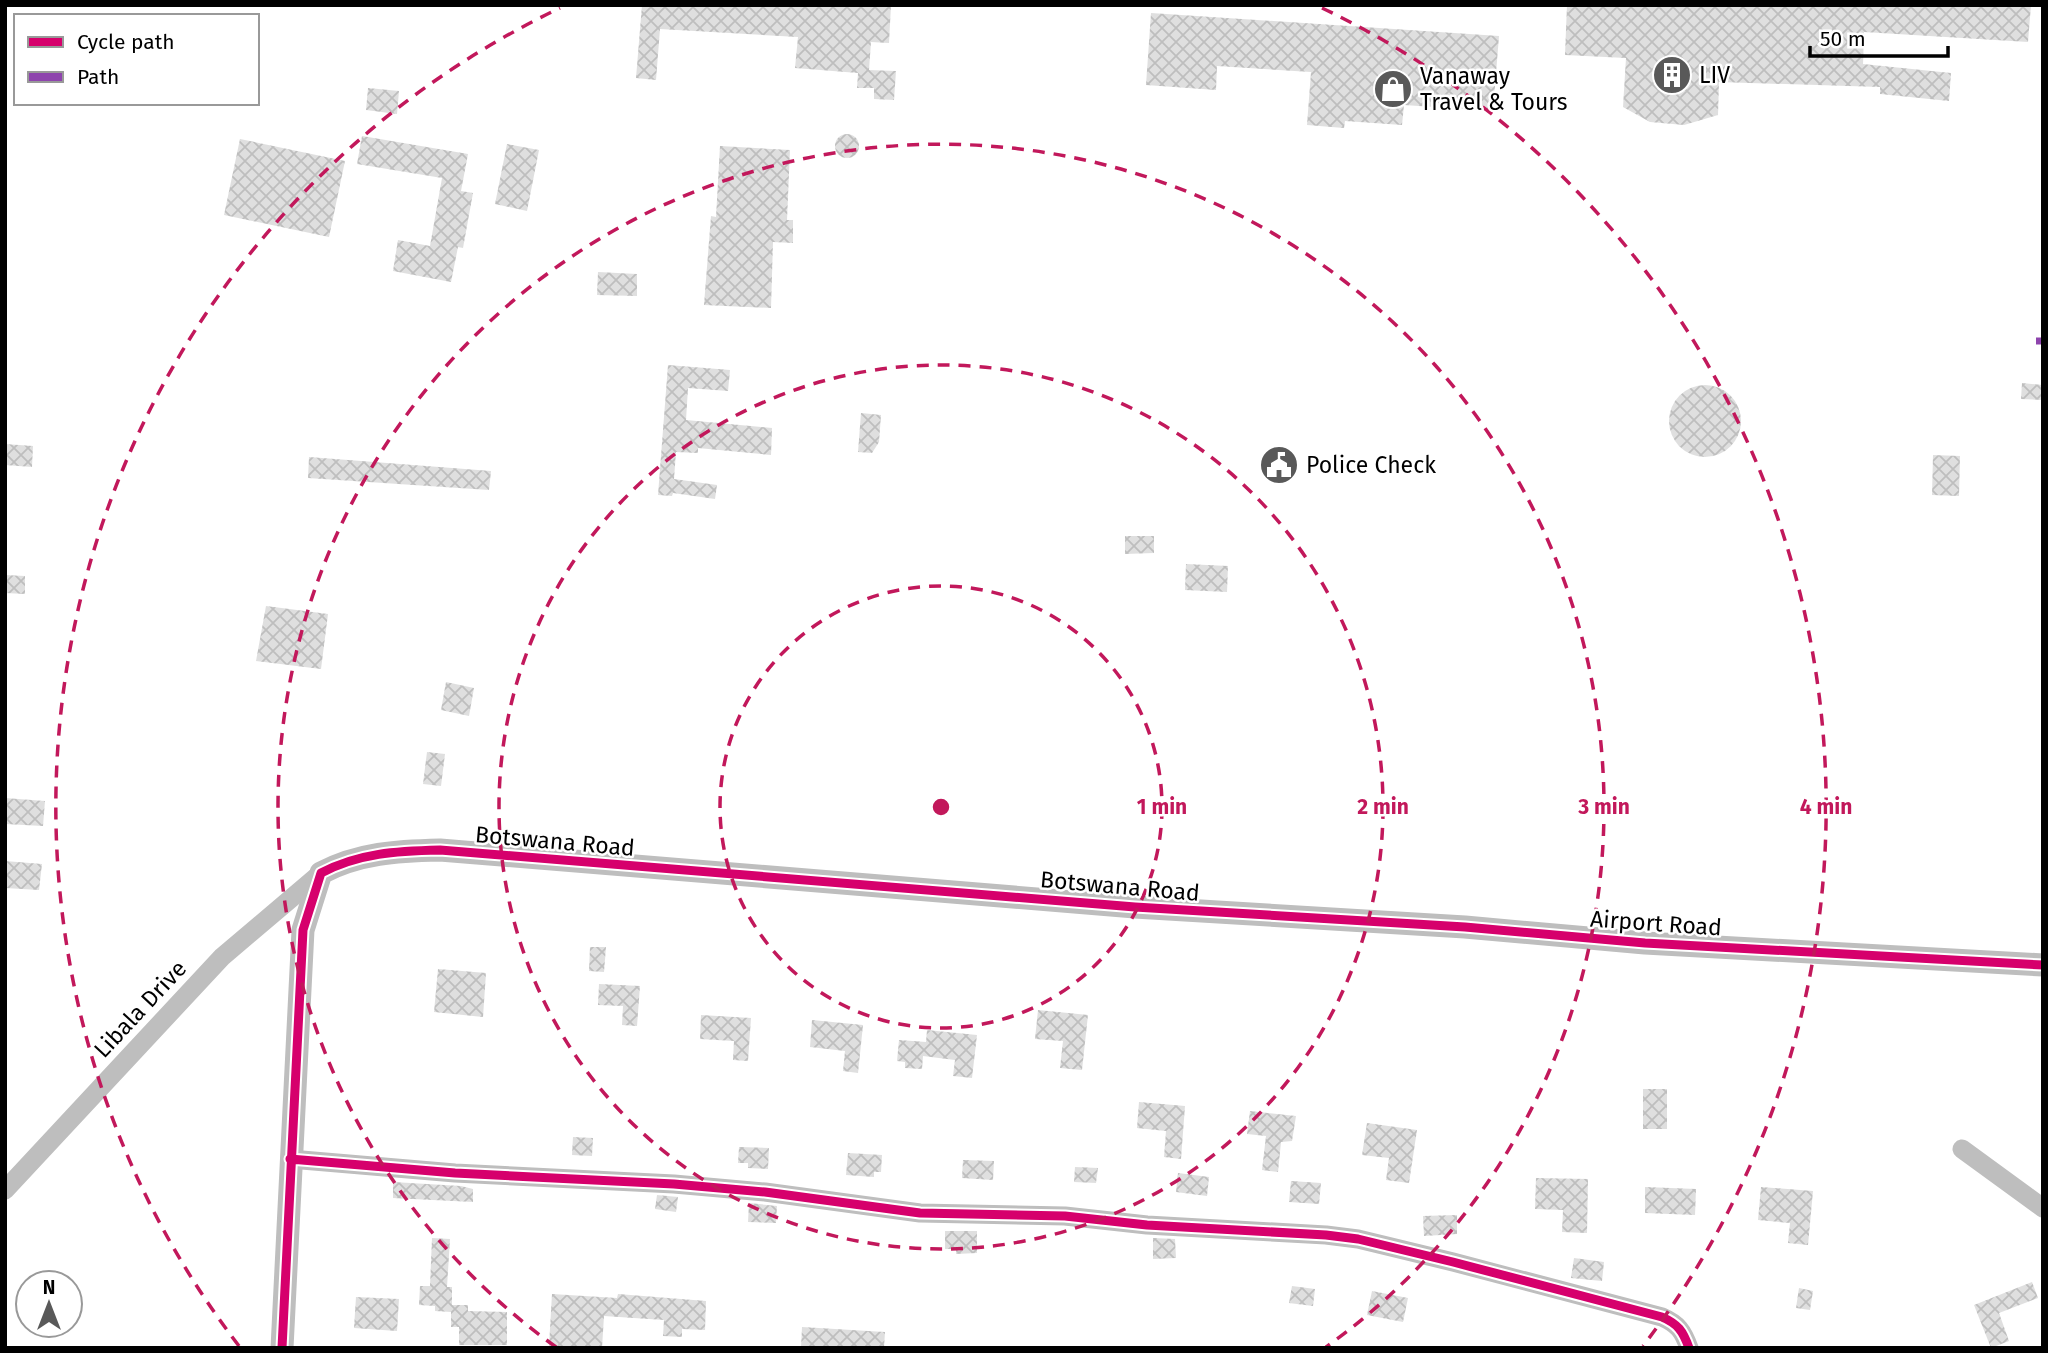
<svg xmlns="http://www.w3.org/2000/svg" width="2048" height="1353" viewBox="0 0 2048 1353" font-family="'Fira Sans',sans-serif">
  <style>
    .building { fill: url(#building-cross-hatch) }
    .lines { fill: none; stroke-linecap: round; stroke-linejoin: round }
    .minor { stroke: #bebebe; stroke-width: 19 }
    .tertiary { stroke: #bebebe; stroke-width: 23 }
    .quiet { stroke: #8e44ad; stroke-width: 7; stroke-dasharray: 14 7; stroke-linecap: butt }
    .cycleway-casing { stroke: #fff; stroke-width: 13 }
    .cycleway { stroke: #d6006c; stroke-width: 9 }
    .ring { fill: none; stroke: #c2185b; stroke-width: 3.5; stroke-dasharray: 12 9 }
    .labels { text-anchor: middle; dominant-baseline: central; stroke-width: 5; stroke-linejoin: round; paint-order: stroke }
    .poi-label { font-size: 23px; fill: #000; stroke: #fff; text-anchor: start }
    .street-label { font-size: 23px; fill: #000; stroke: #fff }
    .centre { fill: #c2185b; stroke: #fff; stroke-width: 3.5 }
    .ring-label { font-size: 21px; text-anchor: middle; font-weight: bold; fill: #c2185b; stroke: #fff; stroke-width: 5; stroke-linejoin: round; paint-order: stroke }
  </style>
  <defs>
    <pattern id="building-cross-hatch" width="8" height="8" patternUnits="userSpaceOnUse" patternTransform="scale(1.75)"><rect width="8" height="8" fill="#dfdfdf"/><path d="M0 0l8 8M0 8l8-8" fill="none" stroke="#bebebe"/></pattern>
  </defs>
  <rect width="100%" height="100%" fill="#fff"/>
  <!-- building -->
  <path class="building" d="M642 5H891L889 43 871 42 869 70 896 71 894 100 874 99V88H857L858 73 795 68 798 37 660 29 656 80 636 78Z
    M1567 5H2031L2028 42 1864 32 1863 64 1951 73 1949 101 1880 94V87L1719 82 1718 115 1684 125 1650 122 1623 107 1626 58 1565 55Z
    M1151 13 1499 36 1493 111 1404 105 1402 125 1345 121 1344 128 1307 125 1311 72 1217 66 1216 90 1146 85Z
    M368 88 399 91 397 114 366 110Z
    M835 146a12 12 0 1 1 24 0a12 12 0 1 1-24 0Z
    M362 136 468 154 461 191 473 193 463 248 458 247 451 282 393 271 398 240 430 246 442 178 357 164Z
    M240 139 345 161 329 237 224 215Z
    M507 144 539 150 527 211 495 204Z
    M720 146 790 150 787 220H793V243L773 242 771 308 704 305 711 216 716 217Z
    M598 272 637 274V296L597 295Z
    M668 365 730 370 728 391 688 388 686 420 772 428 771 455 698 448V453L676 452 674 479 717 485 715 499 673 493 672 496 658 495Z
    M2022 383 2043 385V400L2021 399Z
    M1669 421a36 36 0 1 1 72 0a36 36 0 1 1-72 0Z
    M861 413 881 415 879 442 872 453 858 452Z
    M5 444 33 446 32 467 5 465Z
    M1933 455 1960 456 1959 496 1932 495Z
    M309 457 491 471 489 490 308 478Z
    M1125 536H1154V553L1125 554Z
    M1186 564 1228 566 1227 592 1185 590Z
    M5 575 25 576V594L5 593Z
    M266 606 328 614 321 669 256 661Z
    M446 682 474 688 469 716 441 710Z
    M427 752 445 754 441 786 423 784Z
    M5 798 45 801 43 826 5 824Z
    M5 861 42 864 39 890 5 888Z
    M590 947H606L604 972 589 971Z
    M438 969 486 973 483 1017 434 1012Z
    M599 984 640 986 637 1026 622 1025 623 1006 598 1005Z
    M1038 1010 1088 1015 1082 1070 1060 1068 1063 1041 1035 1039Z
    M701 1015 751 1018 748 1061 733 1060 734 1041 700 1039Z
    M812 1020 863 1025 858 1073 843 1071 845 1051 810 1047Z
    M927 1030 977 1035 972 1078 953 1076 955 1060 923 1056 922 1069 905 1068V1062L897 1061 899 1040 926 1042Z
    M1643 1089H1667V1129H1643Z
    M1139 1102 1185 1106 1181 1159 1164 1157 1166 1131 1137 1128Z
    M1250 1111 1296 1116 1292 1141 1281 1142 1278 1172 1262 1170 1266 1136 1247 1134Z
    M1367 1123 1417 1130 1409 1183 1386 1180 1389 1158 1362 1155Z
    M573 1137 593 1138 592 1156 572 1155Z
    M739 1147 769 1148 768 1169 748 1168V1163H738Z
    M848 1153 882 1155 881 1172H874V1177L846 1175Z
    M963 1160 994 1161 993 1180 962 1178Z
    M1075 1167 1098 1168 1096 1183 1074 1182Z
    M1178 1173 1209 1177 1207 1196 1176 1192Z
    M1536 1178 1588 1179 1587 1233 1562 1232 1563 1210 1535 1209Z
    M1291 1181 1321 1183 1319 1204 1289 1202Z
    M393 1182 461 1186 473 1189V1202L393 1198Z
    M1645 1187 1696 1189 1695 1215 1645 1213Z
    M1761 1187 1813 1191 1808 1245 1788 1243 1790 1223 1758 1220Z
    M657 1195 678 1197 676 1212 655 1209Z
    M749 1203 777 1206 776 1223 748 1222Z
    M1457 1215V1234L1424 1236 1423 1216Z
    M945 1231H977V1253L956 1254V1249H945Z
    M432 1238 450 1239 447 1287H452V1305H468V1311L507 1312V1345H459V1327H451V1312L435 1311V1306L419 1305 420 1286H430Z
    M1153 1238 1175 1239 1176 1258 1153 1259Z
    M1574 1258 1604 1262 1602 1281 1571 1278Z
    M2032 1282 2038 1298 1999 1313 2009 1341 1991 1348 1974 1305Z
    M1292 1286 1315 1289 1313 1306 1289 1303Z
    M1799 1288 1813 1291 1810 1310 1796 1308Z
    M1372 1291 1408 1298 1403 1322 1367 1315Z
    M552 1294 617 1298 618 1294 706 1301 705 1330 682 1329V1337L663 1336 664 1320 604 1316 602 1348 549 1346Z
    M356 1297 399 1299 397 1331 354 1328Z
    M802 1327 885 1332 884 1348H801Z"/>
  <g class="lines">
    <!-- minor -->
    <path class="minor" d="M1962 1149 2043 1208
      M290 1159 455 1173 674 1184 765 1192 920 1213 1065 1216 1147 1225 1326 1235 1358 1239 1453 1262 1662 1317C1678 1324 1683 1331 1689 1348
      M5 1190 222 957 321 873"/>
    <!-- tertiary -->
    <path class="tertiary" d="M282 1348 303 930 321 873C359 853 397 851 440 850L1135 907 1465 927 1645 943 2043 965"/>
    <!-- quiet -->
    <path class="quiet" d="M2036 341H2043"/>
    <defs>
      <path id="cycleway" d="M290 1159 455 1173 674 1184 765 1192 920 1213 1065 1216 1147 1225 1326 1235 1358 1239 1453 1262 1662 1317C1678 1324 1683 1331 1689 1348
        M282 1348 303 930 321 873C359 853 397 851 440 850L1135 907 1465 927 1645 943 2043 965"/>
    </defs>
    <!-- cycleway casing -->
    <use href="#cycleway" class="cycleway-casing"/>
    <!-- cycleway -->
    <use href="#cycleway" class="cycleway"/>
  </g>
  <!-- distance rings -->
  <g class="ring">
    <circle cx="941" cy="807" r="221"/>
    <circle cx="941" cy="807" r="442"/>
    <path d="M556 1347A663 663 0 1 1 1326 1347"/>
    <path d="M239 1346A885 885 0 0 1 560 8M1322 8A885 885 0 0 1 1643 1346"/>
  </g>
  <!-- icons -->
  <defs>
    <symbol id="building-disc" viewBox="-11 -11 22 22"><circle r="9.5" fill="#595959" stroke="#fff"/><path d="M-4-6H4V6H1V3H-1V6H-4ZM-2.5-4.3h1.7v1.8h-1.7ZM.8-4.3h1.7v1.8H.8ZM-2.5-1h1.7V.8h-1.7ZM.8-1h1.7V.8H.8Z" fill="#fff"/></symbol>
    <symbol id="shop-disc" viewBox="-11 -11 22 22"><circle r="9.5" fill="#595959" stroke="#fff"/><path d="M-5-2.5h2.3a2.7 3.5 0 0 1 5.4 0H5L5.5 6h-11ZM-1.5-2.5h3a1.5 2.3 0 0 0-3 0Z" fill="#fff"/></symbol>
    <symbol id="civic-disc" viewBox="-11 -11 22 22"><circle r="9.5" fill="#595959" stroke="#fff"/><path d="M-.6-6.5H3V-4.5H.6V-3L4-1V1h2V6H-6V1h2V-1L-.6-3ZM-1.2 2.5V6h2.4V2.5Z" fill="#fff"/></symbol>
  </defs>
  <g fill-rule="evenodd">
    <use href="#building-disc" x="1650" y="53" width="44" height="44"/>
    <use href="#shop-disc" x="1371" y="67" width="44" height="44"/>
    <use href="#civic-disc" x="1257" y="443" width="44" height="44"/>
  </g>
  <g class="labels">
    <!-- poi labels -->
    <g class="poi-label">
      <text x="1699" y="75">LIV</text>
      <text x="1420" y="76">Vanaway<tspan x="1420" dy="26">Travel &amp; Tours</tspan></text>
      <text x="1306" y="465">Police Check</text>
    </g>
    <!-- street labels -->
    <g class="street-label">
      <text transform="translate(555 841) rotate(5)">Botswana Road</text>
      <text transform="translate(1120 886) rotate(5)">Botswana Road</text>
      <text transform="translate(1656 923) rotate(4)">Airport Road</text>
      <text transform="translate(140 1009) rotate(-47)">Libala Drive</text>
    </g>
  </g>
  <circle cx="941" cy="807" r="10" class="centre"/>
  <g class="ring-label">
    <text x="1162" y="814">1 min</text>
    <text x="1383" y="814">2 min</text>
    <text x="1604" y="814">3 min</text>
    <text x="1826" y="814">4 min</text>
  </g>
  <!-- border -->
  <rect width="2048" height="1353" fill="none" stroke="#000000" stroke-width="14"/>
  <!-- legend -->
  <rect x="14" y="14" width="245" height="91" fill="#ffffff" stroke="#999999" stroke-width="2"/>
  <rect x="28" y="37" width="35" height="10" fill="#d6006c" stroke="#999999" stroke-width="2"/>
  <text x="77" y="49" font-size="21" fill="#000000">Cycle path</text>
  <rect x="28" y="72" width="35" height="10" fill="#8e44ad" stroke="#999999" stroke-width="2"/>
  <text x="77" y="84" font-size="21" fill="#000000">Path</text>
  <!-- north arrow -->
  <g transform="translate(49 1304)"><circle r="33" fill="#ffffff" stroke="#999999" stroke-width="2"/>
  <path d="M0-5L12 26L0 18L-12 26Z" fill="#595959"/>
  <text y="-10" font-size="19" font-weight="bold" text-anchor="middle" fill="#000000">N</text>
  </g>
  <!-- scale -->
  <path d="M1810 46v10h138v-10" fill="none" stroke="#000000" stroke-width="3.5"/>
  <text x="1820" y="46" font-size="21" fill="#000000" stroke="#ffffff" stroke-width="5" paint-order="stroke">50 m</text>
</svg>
